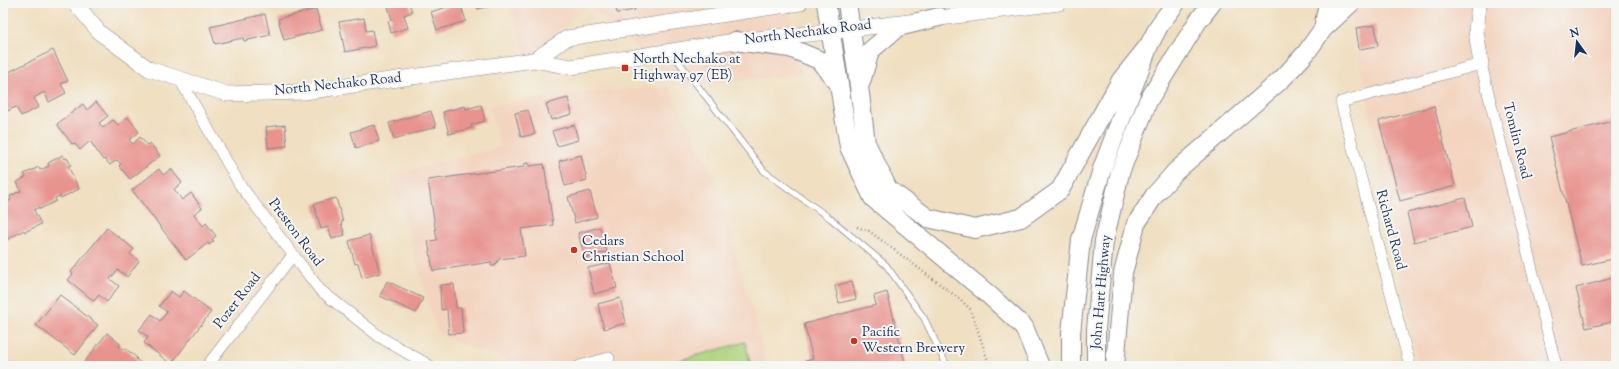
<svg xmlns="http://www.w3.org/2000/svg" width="1619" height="369" viewBox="0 0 1619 369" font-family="'Sorts Mill Goudy',serif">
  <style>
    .built { fill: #f3d4bf }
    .green { fill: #add37d; stroke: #64816e }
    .building { fill: #e8938e }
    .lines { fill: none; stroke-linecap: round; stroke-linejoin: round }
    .service-casing { stroke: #86878f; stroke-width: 7 }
    .minor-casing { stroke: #86878f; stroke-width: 12 }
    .secondary-casing { stroke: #86878f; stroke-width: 16 }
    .trunk-casing { stroke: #86878f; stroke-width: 20 }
    .path { stroke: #86878f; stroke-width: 2.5; stroke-dasharray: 1 3; stroke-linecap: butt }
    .service { stroke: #fff; stroke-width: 5.5 }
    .minor { stroke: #fff; stroke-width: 11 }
    .secondary { stroke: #fff; stroke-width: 15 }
    .trunk { stroke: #fff; stroke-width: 18 }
    .poi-dot { fill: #c8321e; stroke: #f6f6f2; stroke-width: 1.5 }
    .labels { text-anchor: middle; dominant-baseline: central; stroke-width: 4; stroke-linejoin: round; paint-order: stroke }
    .street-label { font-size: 14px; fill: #1b2f5e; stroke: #f6f6f2 }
    .poi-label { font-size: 14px; fill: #1b2f5e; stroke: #f6f6f2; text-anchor: start }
  </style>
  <rect width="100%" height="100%" fill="#f6f6f2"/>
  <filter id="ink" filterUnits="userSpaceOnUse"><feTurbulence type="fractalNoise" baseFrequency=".025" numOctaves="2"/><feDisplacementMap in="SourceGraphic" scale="8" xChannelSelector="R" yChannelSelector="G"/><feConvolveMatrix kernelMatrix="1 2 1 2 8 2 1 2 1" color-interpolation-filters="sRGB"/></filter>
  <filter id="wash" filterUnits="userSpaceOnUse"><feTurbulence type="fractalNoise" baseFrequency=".012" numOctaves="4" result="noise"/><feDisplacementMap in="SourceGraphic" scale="16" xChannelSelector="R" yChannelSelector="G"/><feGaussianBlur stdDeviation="0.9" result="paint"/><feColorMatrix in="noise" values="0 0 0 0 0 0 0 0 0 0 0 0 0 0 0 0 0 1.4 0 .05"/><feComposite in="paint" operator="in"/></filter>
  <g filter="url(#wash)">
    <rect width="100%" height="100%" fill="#f0dfc0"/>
    <!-- built -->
    <path class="built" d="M510 3H789L801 74 683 87 588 5 527 60Z
      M1349 3H1616V366H1418Z
      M668 86 714 176 756 324 766 366H506L505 358 478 351 438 334 391 175 501 147 490 107 573 93Z"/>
    <!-- green -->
    <path class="green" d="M745 342 751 366H659Z"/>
    <g id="blocks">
      <!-- building -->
      <path class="building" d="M387 3H409L412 12 404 15 408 28 391 33 388 21 392 20Z
        M449 3H460L466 21 437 30 431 12 450 6Z
        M477 3H498V4L478 9Z
        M615 3H634L635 10 617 13Z
        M316 9 322 30 284 40 278 19Z
        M265 14 270 35 244 41 243 38 215 44 210 27Z
        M364 18 366 31 372 30 375 46 345 52 339 22Z
        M1375 25 1378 46 1359 49 1356 28Z
        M53 50 68 81 61 84 66 93 49 102 44 92 34 98 39 107 21 116 16 107 3 113V75Z
        M568 98 572 114 551 120 546 104Z
        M96 102 108 116 99 123 103 128 113 120 118 125 128 117 139 132 129 140 133 144 140 137 147 145 150 143 160 156 130 179 119 166 121 164 117 160 110 165 105 159 103 160 90 141 80 150 74 143 72 144 57 124 83 104 87 110Z
        M481 105 485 121 471 125 472 128 449 134 443 112 465 106 466 109Z
        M1434 106 1455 186 1400 201 1379 121Z
        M528 110 535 134 521 137 515 113Z
        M431 111 436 127 394 139 389 123Z
        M1613 121 1616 133V253L1611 254 1612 259 1582 266 1549 137Z
        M285 125 287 146 268 148 266 127Z
        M374 125 379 141 356 148 351 132Z
        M574 125 578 140 557 146 552 131Z
        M63 155 65 159 67 158 71 165 68 166 79 189 61 198 60 196 55 198 56 201 40 209 39 207 34 210 41 224 25 232 24 230 3 242V204L11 200 10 196 21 191 17 182 26 177 24 174 39 167 40 170 49 166 48 163Z
        M581 155 587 180 565 186 559 161Z
        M529 163V166L544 164 553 225 521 229 525 256 499 259 495 266H491V262L433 271 428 241 437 240 428 180 524 167V164Z
        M159 169 163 175 171 169 182 183 174 189 182 200 191 193 202 208 194 214 203 226 206 223 216 236 212 239 214 241 209 245 208 243 186 260 132 190Z
        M590 191 597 217 575 223 568 197Z
        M336 198 343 222 341 223 345 235 332 239 328 227 321 229 314 204Z
        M1465 198 1472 227 1414 242 1407 213Z
        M600 227 607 252 585 258 578 233Z
        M107 228 134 249 130 254 139 261 127 277 118 270 110 279 119 286 107 302 99 295 94 301 68 280 73 274 71 272Z
        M369 235 380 273 362 278 358 263 355 264 349 241Z
        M610 263 617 288 594 294 588 268Z
        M1616 277V321L1586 328 1576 288Z
        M387 281 423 298 416 313 380 296Z
        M852 281 856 299 839 303 835 286Z
        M454 284 456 308H461L463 333 449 334 447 309 441 310 440 285Z
        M171 291 179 297 184 291 211 312 171 364 144 343 148 337 139 330 152 314 160 321 167 312 159 306Z
        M887 292 906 366H803L802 362 813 359 804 324 876 305 874 296Z
        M60 295 98 325 75 355 36 325Z
        M620 298 626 323 604 329 598 304Z
        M107 333 120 344 119 346 124 350 125 348 137 358 136 359 144 366H86L83 364Z"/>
    </g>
  </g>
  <g filter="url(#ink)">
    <use href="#blocks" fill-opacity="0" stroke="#86878f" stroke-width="1"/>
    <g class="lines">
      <defs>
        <path id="service" d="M672 53 764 171 831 219 886 265 924 318 947 366"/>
        <path id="minor" d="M179 78 240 185 320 290 380 337 430 366
          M207 366 293 255
          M580 366 609 358
          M1410 366 1341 102 1481 64 1556 366"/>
        <path id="secondary" d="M75 3 100 33 149 69 227 94 304 92 534 60 571 67 735 41 829 32 1059 3
          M1479 3 1476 31 1481 64
          M534 60 567 38 800 3"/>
        <path id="trunk" d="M826 3 849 147 873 198 989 295 1024 327 1040 366
          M847 3 859 86 866 143 888 189 928 218 975 229 1021 218 1060 190 1121 80 1149 45
          M1323 29 1328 3
          M735 41 790 48 819 60 839 84
          M861 82 870 51 898 27 939 17
          M1071 366V333L1081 240 1102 169 1149 45 1160 24 1176 3
          M1096 366V330L1104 241 1120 173 1148 101 1198 21 1212 3
          M1115 366 1123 273 1136 224 1154 196 1176 171 1282 79 1306 53 1323 29 1351 3"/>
      </defs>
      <!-- service casing -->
      <use href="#service" class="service-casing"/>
      <!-- minor casing -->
      <use href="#minor" class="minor-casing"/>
      <!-- secondary casing -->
      <use href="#secondary" class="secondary-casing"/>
      <!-- trunk casing -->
      <use href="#trunk" class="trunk-casing"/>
      <!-- path -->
      <path class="path" d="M857 227 869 231 961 300 971 310 988 361 991 366"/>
      <!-- service -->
      <use href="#service" class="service"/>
      <!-- minor -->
      <use href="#minor" class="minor"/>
      <!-- secondary -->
      <use href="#secondary" class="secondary"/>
      <!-- trunk -->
      <use href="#trunk" class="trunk"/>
    </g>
  </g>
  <!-- markers -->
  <g class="poi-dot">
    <rect x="621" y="64" width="8" height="8" rx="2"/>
    <circle cx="574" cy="250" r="4"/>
    <circle cx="854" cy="341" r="4"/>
  </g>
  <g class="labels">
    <!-- street labels -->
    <g class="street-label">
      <text transform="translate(808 33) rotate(-7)">North Nechako Road</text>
      <text transform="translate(338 85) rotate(-6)">North Nechako Road</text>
      <text transform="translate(1516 141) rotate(76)">Tomlin Road</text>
      <text transform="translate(1390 230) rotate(75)">Richard Road</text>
      <text transform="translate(295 233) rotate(53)">Preston Road</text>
      <text transform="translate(1102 292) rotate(-85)">John Hart Highway</text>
      <text transform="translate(238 301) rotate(-52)">Pozer Road</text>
    </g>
    <!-- poi labels -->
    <g class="poi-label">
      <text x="633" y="60">North Nechako at<tspan x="633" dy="16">Highway 97 (EB)</tspan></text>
      <text x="582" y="242">Cedars<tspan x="582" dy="16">Christian School</tspan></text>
      <text x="862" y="333">Pacific<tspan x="862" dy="16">Western Brewery</tspan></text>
    </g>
  </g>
  <!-- margin -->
  <rect width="1619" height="369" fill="none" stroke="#f6f6f2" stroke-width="16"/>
  <!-- north arrow -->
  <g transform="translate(1577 42) rotate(345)" stroke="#f6f6f2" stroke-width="3" paint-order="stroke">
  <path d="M0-3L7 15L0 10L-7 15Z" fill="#1b2f5e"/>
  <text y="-6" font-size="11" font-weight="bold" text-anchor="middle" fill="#1b2f5e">N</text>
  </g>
</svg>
